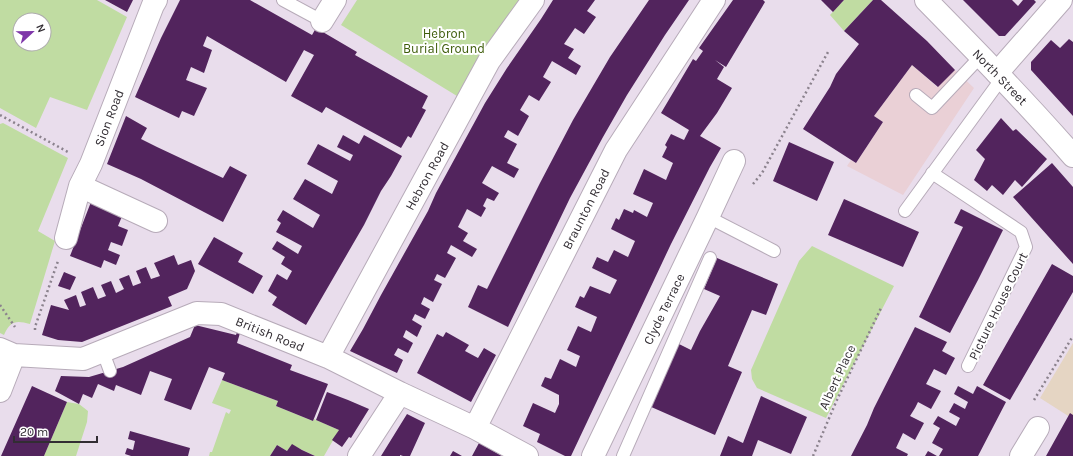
<svg xmlns="http://www.w3.org/2000/svg" width="1073" height="456" viewBox="0 0 1073 456" font-family="Karla,sans-serif">
  <style>
    .commercial { fill: #e5d5c3 }
    .industrial { fill: #ead0d6 }
    .green { fill: #c0dca2; fill-rule: evenodd }
    .building { fill: #52245d }
    .lines { fill: none; stroke-linecap: round; stroke-linejoin: round }
    .lane-casing { stroke: #b7abb9; stroke-width: 14 }
    .street-casing { stroke: #b7abb9; stroke-width: 24 }
    .secondary-casing { stroke: #b7abb9; stroke-width: 24 }
    .path { stroke: #8b828d; stroke-width: 2.5; stroke-dasharray: 2 3; stroke-linecap: butt }
    .lane { stroke: #fff; stroke-width: 12 }
    .street { stroke: #fff; stroke-width: 22 }
    .secondary { stroke: #fff; stroke-width: 22 }
    .labels { text-anchor: middle; dominant-baseline: central; stroke-width: 4; stroke-linejoin: round; paint-order: stroke }
    .park-label { font-size: 13px; fill: #3d5c09; stroke: #fff }
    .street-label { font-size: 13px; fill: #322d33; stroke: #fff }
  </style>
  <rect width="100%" height="100%" fill="#e9ddec"/>
  <!-- commercial -->
  <path class="commercial" d="M1073 343V419L1040 398Z"/>
  <!-- industrial -->
  <path class="industrial" d="M912 65 937 87 955 70 974 88 903 195 847 166 851 160 856 163 883 122 874 116Z"/>
  <!-- green -->
  <path class="green" d="M0 0H97L127 17 87 110 50 97 36 128 0 108ZM20 20H44V44H20Z
    M357 0H520L457 96 341 25Z
    M844 0H873L844 31 830 15Z
    M3 123 68 158 38 231 55 241 30 324C16 320 10 321 4 335L0 333V124Z
    M812 246 894 286 826 418 757 388 752 379 751 370 799 261Z
    M222 380 278 401 276 406 313 421 314 419 339 430 324 456H315L292 445 287 451 277 445 270 456H209L210 452H212L226 412 229 414 231 410 212 403Z
    M67 402 79 404 88 411 87 422 76 456H44Z"/>
  <!-- building -->
  <path class="building" d="M105 0H133L127 12Z
    M180 0H250L312 35 316 28 357 52 355 55 428 96 422 108 426 110 411 138 408 136 401 148 326 107 322 113 291 96 314 55 304 50 286 82 207 36 203 46 212 50 204 73 191 67 186 80 207 88 194 116 182 111 179 118 135 97 161 38Z
    M553 0H595L587 11 596 17 584 34 575 28 564 44 574 49 568 58 581 66 576 75 552 61 543 77 551 82 539 101 529 95 520 110 529 116 518 136 508 130 504 137 517 144 507 163 519 169 514 178 492 166 482 183 499 193 494 201 487 198 483 206 486 208 481 217 467 209 458 227 468 233 463 241 477 249 472 257 451 245 447 253 456 258 450 269 445 278 437 274 434 280 442 284 433 302 424 297 421 304 430 309 425 319 415 314 412 320 422 326 417 337 406 330 403 337 413 343 408 353 398 348 394 355 403 360 397 373 350 351 363 329 381 295 428 211 436 193 485 103 507 68 541 19Z
    M649 0H689L665 35 627 95 603 137 570 198 508 327 468 307 478 285 487 289 540 183 573 120 610 57Z
    M733 0H763L765 2 726 67 715 60 724 67 717 79 732 88 717 113 700 136 721 148 710 167 671 244 571 456H565L537 442 540 434 523 426 533 403 555 413 559 404V395L541 386 545 377 551 379 560 359 576 367 580 356 567 350 578 326 591 332 597 317 575 307 580 296 584 298 590 286 610 294 617 280 592 268 597 257 608 262 614 250 628 257 635 241 611 229 616 218 619 220 624 209 633 213 634 210 647 217 653 203 633 194 644 169 666 180 673 163 662 157 667 147 665 145 671 134 684 140 689 130 661 113 693 59 696 61 703 51 699 48Z
    M821 0H844L833 12Z
    M873 0H881L927 41 955 70 938 87 912 65 874 116 883 122 856 163 803 129 830 87 836 74 859 44 844 31Z
    M963 0H1012L1018 6 1023 0H1034L1036 2 1005 36H999Z
    M1069 39 1073 42V116L1031 70V62L1051 40 1060 48Z
    M126 116 147 128 141 139 157 147 223 178 230 166 247 175 223 222 141 179 107 164Z
    M1001 118 1013 131 1016 129 1047 159 1022 187 1015 180 1003 195 992 185 987 191 974 180 985 159 976 150Z
    M343 135 359 144 364 135 402 156 391 176 381 191 364 225 306 325 272 305 277 297 268 291 277 274 287 280 292 271 281 264 285 257 272 249 277 241 298 254 302 246 276 232 281 223 277 220 283 210 313 228 320 215 293 199 305 179 332 194 338 181 307 164 318 144 350 161 353 155 337 147Z
    M789 142 834 162 817 201 773 181Z
    M1052 163 1073 187V264L1013 197Z
    M844 199 919 232 903 267 828 235Z
    M91 202 123 214 118 226 128 230 122 246 111 242 108 250 120 255 116 265 104 260 101 268 70 256Z
    M961 209 1003 230 978 280 950 333 919 317 963 227 954 223Z
    M214 237 243 253 238 262 263 276 253 294 198 264Z
    M174 255 178 265 191 260 195 271 187 289 168 297 172 306 82 342 58 340 42 335 51 305 69 310 64 300 76 295 80 307 86 305 81 292 93 287 98 299 106 296 101 285 111 281 116 293 124 289 119 279 129 275 133 286 141 283 136 271 146 267 151 279 160 276 154 263Z
    M717 258 778 284 766 315 752 310 728 366 742 372 715 435 649 406 677 343 691 350 700 331 720 296 704 289Z
    M1052 264 1073 276V292L1010 400 983 385Z
    M64 272 76 277 70 290 58 286Z
    M195 325 236 335 237 332 240 333 237 343 292 365 290 370 328 384 313 421 276 406 278 401 222 380 225 373 209 367 191 410 164 400 172 379 150 371 141 395 116 385 114 391 98 384 92 398 83 394 79 404 55 391 61 376 89 377 123 367 190 337Z
    M915 327 947 342 942 351 955 358 946 375 934 369 926 384 941 391 931 409 918 402 915 408 910 416 924 423 915 440 903 433 896 448 908 454 907 456H851L867 425 874 408Z
    M446 332 469 345 465 351 478 358 484 348 496 355 471 402 417 373 437 334 443 337Z
    M32 386 67 402 44 456H1Z
    M958 386 973 394 977 386 1006 402 978 456H939L943 449 932 443 940 428 933 424 938 416 956 426 960 418 949 412 954 403 965 409 968 402 954 394Z
    M327 392 348 400 369 409 351 438 349 437 342 447 332 440 339 430 316 420Z
    M761 396 807 417 791 454 758 440 752 456H720L728 436 743 443Z
    M1070 413 1073 415V456H1046Z
    M407 414 425 423 410 456H403L400 455V456H381Z
    M130 431 190 448 188 456H131L125 454 127 448 133 450 135 441 128 439Z
    M479 443 502 456H472Z
    M292 444 302 450 315 456H270L277 445 287 451Z
    M453 451 462 456H450Z
    M928 451 937 456H925Z"/>
  <g class="lines">
    <defs>
      <path id="lane" d="M283 0 322 21
        M916 95 932 108 981 56
        M932 173 1021 232 1026 247 968 366
        M905 211 1002 78
        M708 217 774 251
        M103 352 110 371
        M623 456 710 258"/>
      <path id="street" d="M322 21 335 0
        M997 73 1061 0
        M80 186 156 221
        M66 238 80 186 91 164 153 5 156 0
        M0 349 14 355 83 359 197 313 221 314 328 357 400 393 475 428 527 456
        M328 357 489 61 533 0
        M0 391 14 355
        M475 428 616 150 714 0
        M359 456 400 393
        M593 456 708 217 734 161
        M1021 456 1038 428"/>
      <path id="secondary" d="M926 0C976 51 1026 102 1073 156"/>
    </defs>
    <!-- lane casing -->
    <use href="#lane" class="lane-casing"/>
    <!-- street casing -->
    <use href="#street" class="street-casing"/>
    <!-- secondary casing -->
    <use href="#secondary" class="secondary-casing"/>
    <!-- path -->
    <path class="path" d="M0 115 68 152
      M753 184 762 173 828 52
      M0 305 15 327
      M35 330V327L58 261
      M1034 400 1073 336
      M813 456 836 402 881 308"/>
    <!-- lane -->
    <use href="#lane" class="lane"/>
    <!-- street -->
    <use href="#street" class="street"/>
    <!-- secondary -->
    <use href="#secondary" class="secondary"/>
  </g>
  <g class="labels">
    <!-- park labels -->
    <g class="park-label">
      <text x="444" y="33">Hebron<tspan x="444" dy="15">Burial Ground</tspan></text>
    </g>
    <!-- street labels -->
    <g class="street-label">
      <text transform="translate(1000 77) rotate(46)">North Street</text>
      <text transform="translate(109 118) rotate(-69)">Sion Road</text>
      <text transform="translate(427 176) rotate(-61)">Hebron Road</text>
      <text transform="translate(586 209) rotate(-63)">Braunton Road</text>
      <text transform="translate(998 306) rotate(-64)">Picture House Court</text>
      <text transform="translate(664 309) rotate(-64)">Clyde Terrace</text>
      <text transform="translate(270 334) rotate(22)">British Road</text>
      <text transform="translate(837 377) rotate(-65)">Albert Place</text>
    </g>
  </g>
  <!-- north arrow -->
  <g transform="translate(32 32) rotate(68)"><circle r="19" fill="#ffffff" stroke="#adabad"/>
  <path d="M0-3L7 15L0 10L-7 15Z" fill="#7e36a9"/>
  <text y="-6" font-size="11" font-weight="bold" text-anchor="middle" fill="#322d33">N</text>
  </g>
  <!-- scale -->
  <path d="M14 436v6h83v-6" fill="none" stroke="#322d33" stroke-width="2"/>
  <text x="20" y="436" font-size="12" fill="#322d33" stroke="#ffffff" stroke-width="3" paint-order="stroke">20 m</text>
</svg>
